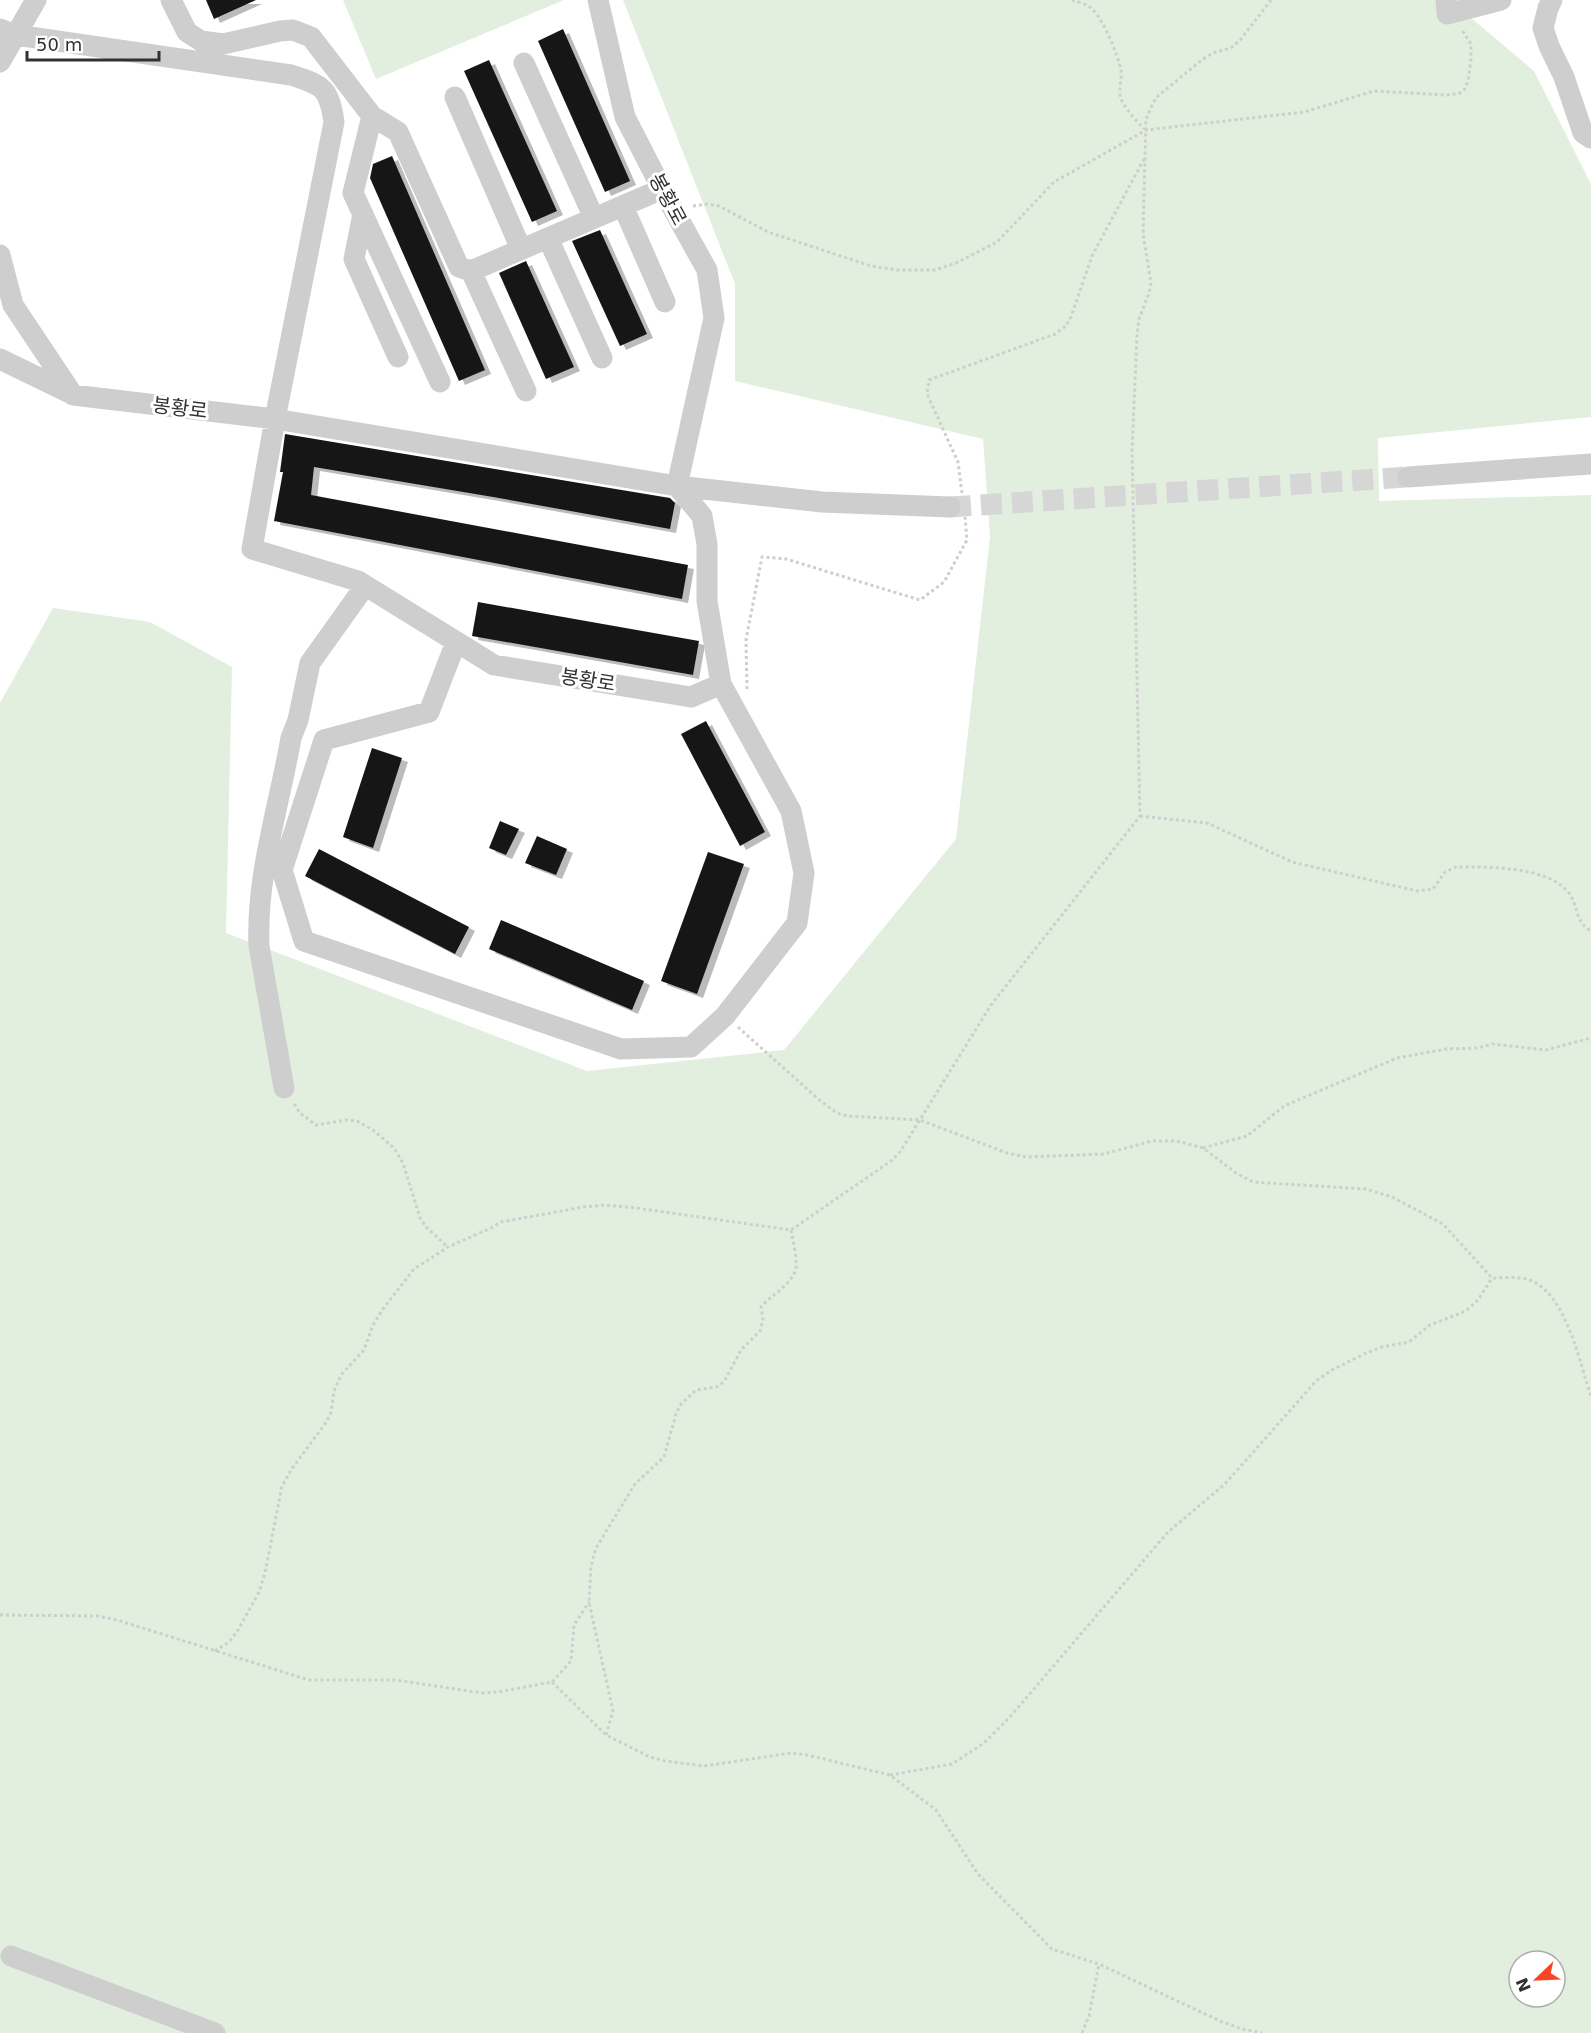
<svg xmlns="http://www.w3.org/2000/svg" width="1591" height="2033" viewBox="0 0 1591 2033" font-family="'DejaVu Sans','Noto Sans KR',sans-serif">
  <style>
    .green { fill: #e3efde; fill-rule: evenodd }
    .building { fill: #181818; filter: url(#shadow) }
    .lines { fill: none; stroke-linecap: round; stroke-linejoin: round }
    .minor-tunnel { stroke: #d6d6d6; stroke-width: 21; stroke-dasharray: 21 10; stroke-linecap: butt }
    .path { stroke: #cecece; stroke-width: 3; stroke-dasharray: 3 3; stroke-linecap: butt }
    .minor { stroke: #cecece; stroke-width: 21 }
    .labels { text-anchor: middle; dominant-baseline: central; stroke-width: 6; stroke-linejoin: round; paint-order: stroke }
    .street-label { font-size: 20px; fill: #313131; stroke: #fff }
  </style>
  <defs>
    <filter id="shadow"><feDropShadow dx="6" dy="4" stdDeviation="0" flood-color="#0004"/></filter>
  </defs>
  <rect width="100%" height="100%" fill="#fff"/>
  <!-- green -->
  <path class="green" d="M343 0H564L376 79Z
    M623 0H1450L1534 71 1591 184V417L1378 438 1379 501 1591 495V2033H0V703L53 608 150 622 232 667 226 933 587 1071 784 1050 956 839 990 537 983 439 735 381V284ZM1519 1961H1555V1997H1519Z"/>
  <!-- building -->
  <path class="building" d="M206 0H256L214 19Z
    M563 29 630 181 605 192 538 41Z
    M489 60 557 211 532 222 464 71Z
    M392 156 485 370 459 381 370 178 373 164Z
    M600 230 647 334 620 346 572 241Z
    M526 261 574 367 546 379 499 273Z
    M285 434 670 498 675 503 670 529 493 497 314 467 311 495 688 565 682 599 274 521 283 472H280Z
    M478 602 699 641 693 675 472 636Z
    M706 721 765 832 740 846 681 734Z
    M372 748 402 758 373 848 343 837Z
    M500 821 519 829 506 855 489 848Z
    M537 836 567 849 556 875 525 863Z
    M319 849 469 927 455 954 305 876Z
    M708 852 744 864 697 994 661 981Z
    M501 920 644 981 632 1010 489 949Z"/>
  <g class="lines">
    <!-- minor-tunnel -->
    <path class="minor-tunnel" d="M950 507 1408 477"/>
    <!-- path -->
    <path class="path" d="M1072 0C1079 2 1088 4 1093 10 1104 21 1118 55 1121 70 1122 80 1118 90 1121 99 1126 110 1136 120 1144 129
      M693 206 707 204 719 206 768 232 871 266 897 270H935L956 263 997 242 1054 182 1146 130 1304 112 1374 91 1447 95 1460 93 1464 90 1468 81 1471 59V44L1462 30
      M962 493 958 462 927 394 929 380 1055 334 1066 326 1071 317 1092 256 1144 159
      M747 689 746 640 762 557 786 559 920 600 944 582 967 540 965 517
      M1140 816 1207 823 1292 862 1417 891 1433 889 1445 872 1456 867C1487 867 1547 866 1568 892 1579 905 1574 922 1591 931
      M738 1027 818 1099 837 1113 847 1116 920 1120 1007 1153 1026 1157 1104 1154 1152 1141H1176L1203 1148 1236 1173 1253 1182 1366 1189 1392 1197 1443 1224 1492 1278C1504 1278 1518 1276 1529 1280 1566 1292 1580 1364 1591 1397
      M294 1104 300 1113 316 1125 347 1120 357 1121 373 1130 394 1148 403 1163 420 1218 427 1228 448 1247
      M1203 1148 1247 1136 1284 1106 1397 1058 1446 1049 1478 1048 1492 1044 1546 1050 1591 1038
      M0 1615 98 1616 117 1620 309 1680H395L483 1693 498 1692 552 1682 571 1661 574 1625 589 1602
      M215 1651 229 1642 238 1630 259 1592 265 1573 282 1486 291 1470 327 1421 331 1412 334 1391 341 1375 364 1350 373 1325 383 1309 414 1269 448 1247 491 1228 501 1222 583 1207 605 1205 629 1207 791 1230 891 1161 900 1152 991 1005 1140 816 1132 451 1137 335 1139 319 1149 293 1151 283 1143 233 1146 119 1153 103 1158 96 1203 59 1213 53 1231 48 1241 39 1271 0
      M552 1682 606 1735 650 1757 665 1761 704 1766 791 1753 807 1755 890 1775 936 1810 978 1874 1052 1949 1099 1964 1220 2021 1242 2029 1262 2033
      M606 1735 613 1711 589 1602 591 1566 596 1548 635 1484 664 1457 676 1414 681 1404 696 1390 716 1387 724 1382 741 1350 760 1331 763 1319 761 1307C771 1295 793 1284 796 1268 797 1256 793 1242 791 1230
      M890 1775 952 1764 984 1743 1009 1718 1168 1532 1225 1484 1316 1381 1332 1370 1364 1354 1382 1347 1409 1342 1430 1325 1466 1311 1478 1300 1492 1278
      M1082 2033 1089 2016 1099 1964"/>
    <!-- minor -->
    <path class="minor" d="M171 0 187 32 201 41 223 44 280 31 293 30 311 37 372 116 398 132 459 267 471 271 662 189
      M1446 0 1447 14 1501 0
      M1552 0 1548 8 1543 28 1549 46 1564 77 1583 133 1591 138
      M0 29 16 35 291 75C323 85 329 88 334 122L275 419 677 486 822 502 950 507
      M0 62 36 0
      M524 63 594 218
      M455 97 521 249
      M372 116 353 193 440 382
      M623 206 665 302
      M363 214 354 259 398 357
      M548 238 602 358
      M0 255 13 305 73 395 275 419 252 549 358 581 494 665 691 697 721 684 707 601V544L702 516 677 486 714 318 707 270 662 189 625 117 598 0
      M471 271 526 391
      M0 359 72 394
      M1408 477 1591 464
      M456 642 429 712 324 740 282 870 304 941 621 1049 691 1047 725 1016 797 923 804 873 791 811 721 684
      M284 1088 259 946C256 875 279 807 291 738L298 720 310 663 365 586
      M11 1956 215 2033"/>
  </g>
  <g class="labels">
    <!-- street labels -->
    <g class="street-label">
      <text transform="translate(668 199) rotate(62)">봉황로</text>
      <text transform="translate(180 408) rotate(7)">봉황로</text>
      <text transform="translate(588 680) rotate(9)">봉황로</text>
    </g>
  </g>
  <!-- north arrow -->
  <g transform="translate(1537 1979) rotate(247)"><circle r="28" fill="#ffffff" stroke="#adadad" stroke-width="1.5"/>
  <path d="M0-4.5L10 22L0 15L-10 22Z" fill="#f74624"/>
  <text y="-9" font-size="16" font-weight="bold" text-anchor="middle" fill="#313131">N</text>
  </g>
  <!-- scale -->
  <path d="M27 51v9h132v-9" fill="none" stroke="#313131" stroke-width="3"/>
  <text x="36" y="51" font-size="18" fill="#313131" stroke="#ffffff" stroke-width="4.5" paint-order="stroke">50 m</text>
</svg>
